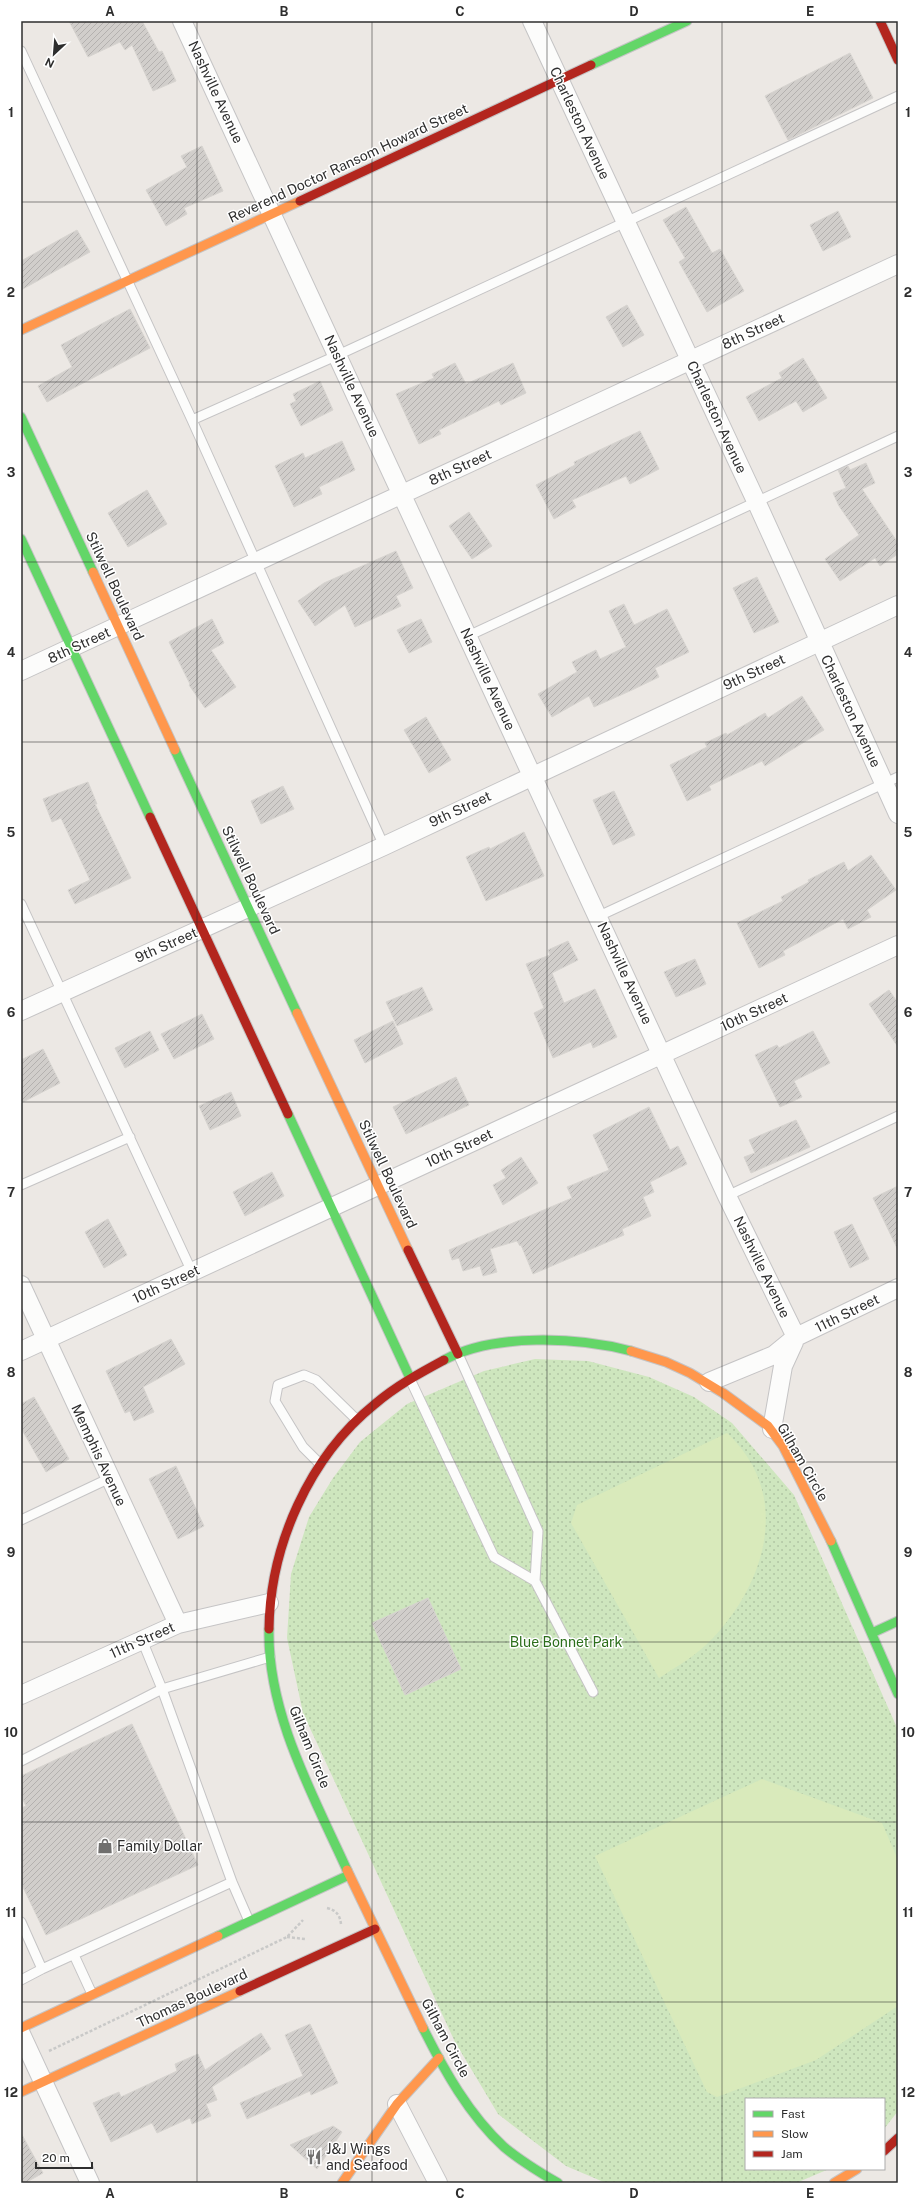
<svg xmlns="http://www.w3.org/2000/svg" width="919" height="2204" viewBox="0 0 919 2204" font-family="'Public Sans',sans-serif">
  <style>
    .park { fill: url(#park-dots) }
    .pitch { fill: #d9eabb }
    .building { fill: url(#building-hatch); stroke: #d7d4d0 }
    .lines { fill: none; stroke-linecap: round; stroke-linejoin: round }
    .lane-casing { stroke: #c5c4c5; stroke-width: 11 }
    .street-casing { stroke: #c5c4c5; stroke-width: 20 }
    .fast-casing { stroke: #c5c4c5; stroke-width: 11 }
    .slow-casing { stroke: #c5c4c5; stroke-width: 11 }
    .jam-casing { stroke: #c5c4c5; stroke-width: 11 }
    .path { stroke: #c9c9c8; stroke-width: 2.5; stroke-dasharray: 3 2; stroke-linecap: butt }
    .lane { stroke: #fcfcfb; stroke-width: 9 }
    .street { stroke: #fcfcfb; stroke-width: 18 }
    .fast { stroke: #63d668; stroke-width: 9 }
    .slow { stroke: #ff974d; stroke-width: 9 }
    .jam { stroke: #b3261e; stroke-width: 9 }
    .grid { fill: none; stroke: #2e2e2e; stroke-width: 1; stroke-opacity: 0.55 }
    .labels { text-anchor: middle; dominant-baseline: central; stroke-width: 3; stroke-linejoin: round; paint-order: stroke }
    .street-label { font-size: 14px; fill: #2e2e2e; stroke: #fff }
    .park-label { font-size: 14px; fill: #2c6e1b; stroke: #fff }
    .poi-label { font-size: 14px; fill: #2e2e2e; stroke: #fff; text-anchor: start }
    .neatline { fill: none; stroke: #2e2e2e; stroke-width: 1.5 }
    .grid-label { font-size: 13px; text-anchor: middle; font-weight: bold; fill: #2e2e2e }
  </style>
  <defs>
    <pattern id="park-dots" width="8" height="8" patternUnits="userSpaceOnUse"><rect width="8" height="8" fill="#cee6be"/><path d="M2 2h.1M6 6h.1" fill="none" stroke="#b1c6a4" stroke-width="1.8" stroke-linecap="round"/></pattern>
    <pattern id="building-hatch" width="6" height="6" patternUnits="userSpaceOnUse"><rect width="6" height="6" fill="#d1cecb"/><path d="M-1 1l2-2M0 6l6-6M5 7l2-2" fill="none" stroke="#b4b1af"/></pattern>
  </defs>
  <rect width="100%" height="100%" fill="#ece8e4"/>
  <!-- park -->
  <path class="park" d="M535 1359 588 1361 649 1377 694 1397 732 1423 794 1495 898 1730V2111L884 2129V2099H746V2169H829L796 2183H606L566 2166 498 2114 455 2042 303 1713 287 1638 291 1574 309 1517 333 1478 360 1442 407 1404 484 1371Z"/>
  <!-- pitch -->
  <path class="pitch" d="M727 1433C792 1493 767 1581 713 1638 697 1655 678 1666 659 1678L571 1523 577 1505Z
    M762 1779 882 1823 898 1860V2006L816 2060 717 2097 707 2092 595 1856Z"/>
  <!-- building -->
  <path class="building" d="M69 21H142L159 52 162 51 176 81 153 91 132 45 125 50 120 42 88 57Z
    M850 53 873 98 788 140 765 96Z
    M202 146 223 191 184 208 187 214 166 226 146 190 187 167 181 156Z
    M686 207 712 253 720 249 744 291 707 312 679 262 685 258 663 220Z
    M838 211 851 237 823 251 810 225Z
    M77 230 90 252 21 290V261Z
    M627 305 644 335 623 347 606 317Z
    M130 309 150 348 47 402 38 386 72 367 61 345Z
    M803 358 827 398 803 412 796 401 759 421 746 397 782 378 779 373Z
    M455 363 466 384 513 363 526 393 501 405 499 401 439 430 441 434 419 444 396 394 434 378 432 374Z
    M320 381 333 410 301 426 290 404 296 401 293 394Z
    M640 431 659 469 630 484 626 476 572 500 576 507 554 519 536 485 575 465 574 462Z
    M342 441 355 470 319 487 322 494 294 507 275 466 303 453 305 458Z
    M866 463 875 483 862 489 898 543V554L880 566 875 558 840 581 825 559 859 535 839 506 833 493 846 488 838 470 848 466 850 470Z
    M147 490 167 524 128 547 108 513Z
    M469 512 492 546 472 559 449 526Z
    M396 551 413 588 396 596 401 606 355 627 345 605 315 626 298 601 324 583Z
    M757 577 779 622 754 633 733 588Z
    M624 604 634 625 667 609 689 652 655 668 659 677 632 690 594 707 589 696 552 717 538 694 577 672 572 662 596 650 600 659 626 647 609 611Z
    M212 619 224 643 211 650 236 687 205 708 189 685 190 684 169 642Z
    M421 619 432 642 409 653 397 630Z
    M802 696 824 730 765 766 762 761 709 786 711 790 687 801 670 765 707 747 705 743 726 733 727 735 765 713 768 718Z
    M426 717 451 760 429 773 404 730Z
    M88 782 97 804H95L131 878 75 904 68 890 90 880 61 818 52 822 43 799Z
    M283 786 294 809 261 824 251 801Z
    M614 791 635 835 613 845 593 800Z
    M524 832 544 876 486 901 466 857 489 847 490 849Z
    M871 855 896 890 867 910 871 917 848 929 843 919 783 951 785 955 759 968 737 923 783 901 781 897 809 882 808 880 844 862 848 871Z
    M568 941 578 960 552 973 564 1003 595 989 617 1037 593 1048 591 1042 553 1058 534 1013 544 1008 526 964 550 955 548 950Z
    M695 959 706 984 676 997 664 972Z
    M422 987 433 1010 397 1026 386 1002Z
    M889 990 898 1003V1047L869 1004Z
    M202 1014 214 1039 174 1059 161 1034Z
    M393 1021 403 1044 365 1063 354 1040Z
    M150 1031 159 1050 125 1068 115 1048Z
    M813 1031 830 1063 794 1081 802 1097 780 1107 755 1055 777 1045 779 1048Z
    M43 1049 60 1083 21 1103V1060Z
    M456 1077 469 1105 406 1134 393 1107Z
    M231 1092 241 1116 210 1130 199 1106Z
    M649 1107 670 1150 678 1146 687 1164 650 1182 654 1192 643 1197 651 1216 622 1229 624 1235 533 1274 521 1245 520 1246 517 1241 490 1249 497 1272 483 1276 480 1266 463 1271 459 1258 452 1260 449 1250 572 1198 567 1187 609 1170 593 1135Z
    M796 1120 810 1147 751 1173 744 1157 755 1153 749 1140Z
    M521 1157 538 1183 503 1205 493 1185 506 1178 501 1170Z
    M272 1172 284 1196 245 1216 233 1192Z
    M898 1186V1250L873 1198Z
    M108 1219 127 1255 104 1268 85 1232Z
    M852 1224 869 1259 850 1268 834 1232Z
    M171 1339 185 1364 143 1387 154 1412 134 1421 130 1411 125 1413 106 1371Z
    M34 1397 69 1459 46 1472 21 1428V1404Z
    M176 1466 204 1526 178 1539 149 1479Z
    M428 1598 461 1669 405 1695 372 1623Z
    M132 1724 198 1865 46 1935 21 1883V1808L26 1806 21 1796V1776Z
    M310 2024 338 2083 311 2095 310 2091 247 2119 240 2103 303 2076 285 2035Z
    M261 2033 271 2049 212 2087 217 2100 206 2104 211 2116 192 2124 190 2118 157 2133 152 2123 111 2142 93 2103 119 2092 121 2097 177 2071 175 2064 198 2054 205 2070Z
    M333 2126 342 2132 317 2169 290 2145Z
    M21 2133 43 2173 25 2183H21Z"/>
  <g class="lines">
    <defs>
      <path id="lane" d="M21 51 192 420 384 846
        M192 420 338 355 898 96
        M468 636 898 436
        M21 904 192 1272
        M599 916 898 777
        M21 1185 130 1137
        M727 1196 898 1116
        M458 1354 538 1531 535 1581
        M410 1379 494 1557 535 1581 593 1692
        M320 1464 303 1447 275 1401 278 1385 304 1375 316 1380 357 1420
        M21 1520 110 1478
        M21 1761 162 1689 142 1640
        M249 1921 232 1882 162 1689 270 1657
        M21 1922 42 1969 232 1882
        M74 1955 92 1994
        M21 1980 42 1969"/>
      <path id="street" d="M182 21 727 1196 796 1337
        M532 21 756 501 898 814
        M21 671 898 264
        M21 1011 384 846 898 605
        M21 1285 178 1624
        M21 1351 898 945
        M709 1382 774 1355 796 1337 898 1288
        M772 1429 783 1366 794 1342
        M21 1695 178 1624 269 1603
        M21 2034 90 2183
        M397 2104 438 2183"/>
      <path id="fast" d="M591 65 687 21
        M21 417 93 572
        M21 539 150 817
        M175 750 297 1013
        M288 1114 410 1378
        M444 1360C494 1333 577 1337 631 1351
        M831 1541 898 1694
        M269 1629C267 1713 313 1795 347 1870
        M872 1633 898 1621
        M218 1936 349 1875
        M423 2028C444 2070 469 2115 504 2147 521 2161 539 2172 558 2183"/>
      <path id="slow" d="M21 330 300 201
        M93 572 175 750
        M297 1013 408 1250
        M631 1351 666 1362 690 1373 723 1393 768 1426 783 1446 831 1541
        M347 1870 423 2028
        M21 2028 218 1936
        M21 2092 240 1991
        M342 2183 397 2104 439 2058
        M834 2183 857 2169"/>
      <path id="jam" d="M880 21 898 60
        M300 201 591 65
        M150 817 288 1114
        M408 1250 458 1354
        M269 1629C270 1546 309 1457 375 1404 396 1386 420 1373 444 1360
        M240 1991 375 1929
        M884 2151 898 2138"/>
    </defs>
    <!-- lane casing -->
    <use href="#lane" class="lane-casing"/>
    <!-- street casing -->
    <use href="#street" class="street-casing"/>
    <!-- fast casing -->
    <use href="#fast" class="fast-casing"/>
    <!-- slow casing -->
    <use href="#slow" class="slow-casing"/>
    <!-- jam casing -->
    <use href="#jam" class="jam-casing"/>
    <!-- path -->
    <path class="path" d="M327 1908C336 1910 340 1915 341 1924
      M287 1937 305 1939
      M49 2051 287 1937 303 1920"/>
    <!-- lane -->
    <use href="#lane" class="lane"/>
    <!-- street -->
    <use href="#street" class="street"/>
    <!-- fast -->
    <use href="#fast" class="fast"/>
    <!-- slow -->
    <use href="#slow" class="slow"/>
    <!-- jam -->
    <use href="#jam" class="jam"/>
  </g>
  <!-- grid -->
  <path class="grid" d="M197 21V2183M372 21V2183M547 21V2183M722 21V2183M21 202H898M21 382H898M21 562H898M21 742H898M21 922H898M21 1102H898M21 1282H898M21 1462H898M21 1642H898M21 1822H898M21 2002H898"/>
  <!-- icons -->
  <defs>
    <symbol id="shop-bare" viewBox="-9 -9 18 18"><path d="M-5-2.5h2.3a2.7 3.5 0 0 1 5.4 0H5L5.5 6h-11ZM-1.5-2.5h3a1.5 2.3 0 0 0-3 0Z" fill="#706f6e" stroke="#fff" stroke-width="2.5" paint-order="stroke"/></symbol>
    <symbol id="restaurant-bare" viewBox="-9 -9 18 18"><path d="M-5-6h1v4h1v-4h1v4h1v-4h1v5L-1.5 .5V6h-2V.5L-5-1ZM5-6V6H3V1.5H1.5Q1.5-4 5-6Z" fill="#706f6e" stroke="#fff" stroke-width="2.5" paint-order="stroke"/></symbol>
  </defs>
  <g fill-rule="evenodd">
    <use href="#shop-bare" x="94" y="1835" width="22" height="22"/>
    <use href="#restaurant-bare" x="303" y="2146" width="22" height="22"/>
  </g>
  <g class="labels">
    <!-- street labels -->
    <g class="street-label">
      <text transform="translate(216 92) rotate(65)">Nashville Avenue</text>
      <text transform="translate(580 123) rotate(65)">Charleston Avenue</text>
      <text transform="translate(348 163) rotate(-25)">Reverend Doctor Ransom Howard Street</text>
      <text transform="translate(753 331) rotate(-25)">8th Street</text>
      <text transform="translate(352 386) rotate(65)">Nashville Avenue</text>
      <text transform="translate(717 417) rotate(65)">Charleston Avenue</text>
      <text transform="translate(460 467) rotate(-25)">8th Street</text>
      <text transform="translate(115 586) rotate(65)">Stilwell Boulevard</text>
      <text transform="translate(79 645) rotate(-25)">8th Street</text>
      <text transform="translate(754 672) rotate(-25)">9th Street</text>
      <text transform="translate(488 679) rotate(65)">Nashville Avenue</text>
      <text transform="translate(851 711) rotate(65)">Charleston Avenue</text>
      <text transform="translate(460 809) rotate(-25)">9th Street</text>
      <text transform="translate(251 880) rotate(65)">Stilwell Boulevard</text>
      <text transform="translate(166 945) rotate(-24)">9th Street</text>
      <text transform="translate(625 973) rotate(65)">Nashville Avenue</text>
      <text transform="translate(754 1012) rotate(-25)">10th Street</text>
      <text transform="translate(459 1148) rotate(-25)">10th Street</text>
      <text transform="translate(388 1174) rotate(65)">Stilwell Boulevard</text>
      <text transform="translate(762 1267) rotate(64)">Nashville Avenue</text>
      <text transform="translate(166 1284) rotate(-25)">10th Street</text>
      <text transform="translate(847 1313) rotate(-26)">11th Street</text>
      <text transform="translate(99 1455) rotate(65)">Memphis Avenue</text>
      <text transform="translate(803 1462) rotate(60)">Gilham Circle</text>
      <text transform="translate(142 1640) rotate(-24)">11th Street</text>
      <text transform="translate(310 1747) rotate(68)">Gilham Circle</text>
      <text transform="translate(192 1998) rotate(-25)">Thomas Boulevard</text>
      <text transform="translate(446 2038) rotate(62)">Gilham Circle</text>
    </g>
    <!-- park labels -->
    <g class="park-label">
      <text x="566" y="1642">Blue Bonnet Park</text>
    </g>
    <!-- poi labels -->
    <g class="poi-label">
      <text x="117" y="1846">Family Dollar</text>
      <text x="326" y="2149">J&amp;J Wings<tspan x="326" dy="16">and Seafood</tspan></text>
    </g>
  </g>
  <!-- border -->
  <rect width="919" height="2204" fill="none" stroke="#ffffff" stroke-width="44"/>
  <!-- legend -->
  <rect x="745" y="2098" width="140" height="72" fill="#ffffff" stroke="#ababab"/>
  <rect x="753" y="2111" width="20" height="6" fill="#63d668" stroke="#ababab"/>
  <text x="781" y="2118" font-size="12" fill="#2e2e2e">Fast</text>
  <rect x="753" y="2131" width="20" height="6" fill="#ff974d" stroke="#ababab"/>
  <text x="781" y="2138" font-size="12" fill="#2e2e2e">Slow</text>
  <rect x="753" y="2151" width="20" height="6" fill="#b3261e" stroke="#ababab"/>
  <text x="781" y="2158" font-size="12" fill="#2e2e2e">Jam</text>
  <!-- north arrow -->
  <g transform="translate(54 54) rotate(206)" stroke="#ffffff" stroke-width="3" paint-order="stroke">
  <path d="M0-3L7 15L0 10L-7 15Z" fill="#2e2e2e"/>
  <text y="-6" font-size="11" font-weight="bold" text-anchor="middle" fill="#2e2e2e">N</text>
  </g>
  <!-- scale -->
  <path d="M36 2162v6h56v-6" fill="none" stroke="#2e2e2e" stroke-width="2"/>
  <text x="42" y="2162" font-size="12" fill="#2e2e2e" stroke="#ffffff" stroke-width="3" paint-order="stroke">20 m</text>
  <rect x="22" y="22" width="875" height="2160" class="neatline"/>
  <g class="grid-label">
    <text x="110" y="16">A</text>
    <text x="284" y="16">B</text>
    <text x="460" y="16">C</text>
    <text x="634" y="16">D</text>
    <text x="810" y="16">E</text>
    <text x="11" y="117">1</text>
    <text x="908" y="117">1</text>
    <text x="11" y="297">2</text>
    <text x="908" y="297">2</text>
    <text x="11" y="477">3</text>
    <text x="908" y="477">3</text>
    <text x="11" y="657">4</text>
    <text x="908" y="657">4</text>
    <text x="11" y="837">5</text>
    <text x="908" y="837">5</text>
    <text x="11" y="1017">6</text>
    <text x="908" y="1017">6</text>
    <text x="11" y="1197">7</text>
    <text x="908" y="1197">7</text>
    <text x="11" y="1377">8</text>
    <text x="908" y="1377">8</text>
    <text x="11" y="1557">9</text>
    <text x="908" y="1557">9</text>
    <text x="11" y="1737">10</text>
    <text x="908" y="1737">10</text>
    <text x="11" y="1917">11</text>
    <text x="908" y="1917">11</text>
    <text x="11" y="2097">12</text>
    <text x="908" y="2097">12</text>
    <text x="110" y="2198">A</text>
    <text x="284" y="2198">B</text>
    <text x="460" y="2198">C</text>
    <text x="634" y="2198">D</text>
    <text x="810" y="2198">E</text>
  </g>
</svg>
